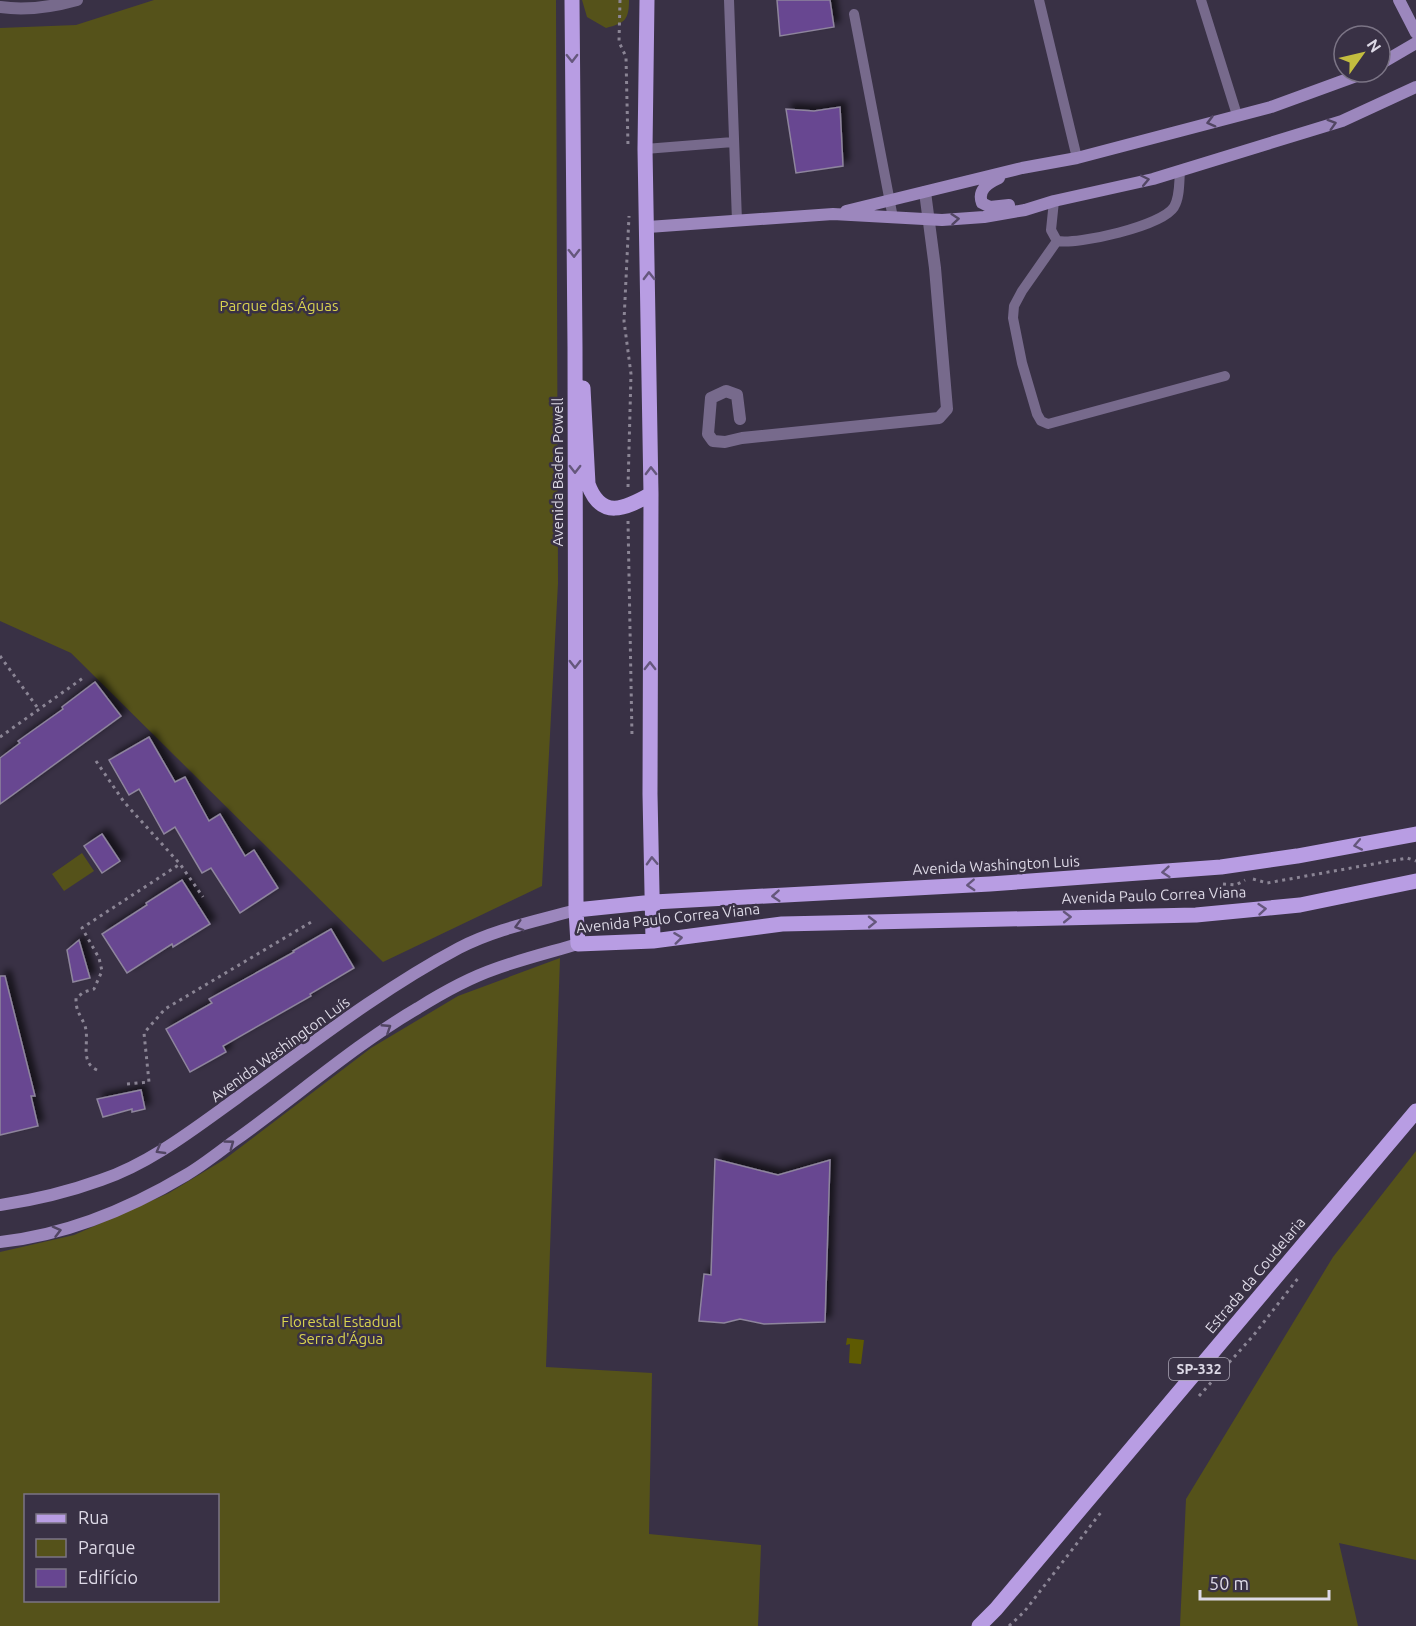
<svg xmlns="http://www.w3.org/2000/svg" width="1416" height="1626" viewBox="0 0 1416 1626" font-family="Ubuntu,sans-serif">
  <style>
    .green { fill: #55521a; fill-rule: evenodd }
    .water { fill: #5e5a02 }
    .building { fill: #674691; stroke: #8e859d; stroke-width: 1.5; filter: url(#shadow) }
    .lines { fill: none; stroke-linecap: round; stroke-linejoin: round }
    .path { stroke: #8b8595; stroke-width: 3; stroke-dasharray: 3 4.5; stroke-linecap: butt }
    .lane { stroke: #776a8c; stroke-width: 10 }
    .street { stroke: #776a8c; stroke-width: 12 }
    .secondary { stroke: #9c87bd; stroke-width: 12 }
    .primary { stroke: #b89de3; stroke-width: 15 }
    .oneway { stroke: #65577c }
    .oneway2 { stroke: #524663 }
    .labels { text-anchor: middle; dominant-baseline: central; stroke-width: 5; stroke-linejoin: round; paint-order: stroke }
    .shield { fill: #393145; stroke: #aca7b6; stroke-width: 1.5 }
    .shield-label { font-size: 14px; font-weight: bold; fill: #ddd9e6 }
    .park-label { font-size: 15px; fill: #d9d34f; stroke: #393145 }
    .street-label { font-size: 15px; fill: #ddd9e6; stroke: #393145 }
  </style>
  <defs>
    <filter id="shadow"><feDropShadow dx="5.5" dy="-5.5" stdDeviation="3" flood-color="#0009"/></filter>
  </defs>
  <rect width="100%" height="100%" fill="#393145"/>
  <!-- green -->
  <path class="green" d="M154 0H556L558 583 542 886 383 962 71 653 0 621V28L76 25Z
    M582 0H629C629 20 625 23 606 28L587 17Z
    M82 853 94 871 64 891 52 874Z
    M560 958 546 1367 652 1373 649 1534 761 1545 758 1626H0V1252L74 1235 169 1193 225 1159 371 1048 458 996ZM26 1496H218V1600H26Z
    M1416 1151V1560L1339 1543 1358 1626H1180L1186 1499 1333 1257Z"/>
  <!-- water -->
  <path class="water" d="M847 1338 864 1340 861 1364 849 1363 850 1344 846 1345Z"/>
  <!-- building -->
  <path class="building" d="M777 0H830L834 27 780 36Z
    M840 107 843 166 796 173 786 109 814 111Z
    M95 682 121 716 0 804V758L20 743 18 741 63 709 62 707Z
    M149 737 175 782 185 777 209 821 220 814 245 856 254 850 278 888 240 913 211 868 202 873 175 827 164 834 139 789 129 795 109 760Z
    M102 834 120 861 102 873 84 846Z
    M182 880 210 924 173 947 172 944 127 973 102 934 147 905 146 903Z
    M331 929 354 968 310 994 311 996 223 1046 226 1052 190 1072 166 1029 212 1003 209 999 294 952 293 951Z
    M79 940 90 978 73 982 67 950Z
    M0 976H5L35 1096H31L38 1126 0 1135Z
    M141 1090 145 1109 132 1112V1109L103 1117 97 1099Z
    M715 1159 778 1175 830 1160 825 1322 764 1324 740 1319 724 1323 699 1321 704 1274 711 1275Z"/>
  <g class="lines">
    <!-- path -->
    <path class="path" d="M620 0 619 42 626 57 628 146
      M628 487 631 374 624 321 629 216
      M628 521 632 736
      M0 656 37 707
      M0 737 83 678
      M96 761 124 802 180 864
      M1253 879 1267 883 1407 858 1416 861
      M1223 884 1236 885 1245 880
      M97 1070C79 1062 90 1041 85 1026 80 1013 76 1013 76 998L84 992 94 989 102 971 99 958 82 928 180 864 203 897
      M127 1084 149 1082 144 1033 165 1009 313 921
      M1199 1396 1253 1336 1299 1277
      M1009 1626 1024 1612 1102 1511"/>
    <!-- lane -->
    <path class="lane" d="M729 0 737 221
      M1039 0 1077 158
      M1201 0 1237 115
      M854 14 893 218
      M645 149 733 142
      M1054 201 1051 230 1057 241
      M1057 241 1022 291 1014 306 1013 318 1022 363 1037 414 1041 421 1048 424 1225 376
      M1057 241C1078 245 1162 226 1174 207 1180 197 1179 182 1180 171"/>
    <!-- street -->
    <path class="street" d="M0 7C26 11 52 7 77 0
      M740 419 737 395 726 391 711 398 708 434 713 441 725 442 742 438 939 418 947 409 935 268 925 192"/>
    <!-- secondary -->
    <path class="secondary" d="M1399 0 1416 33
      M1380 64 1416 43
      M999 178C988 183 977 190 982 203L990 207 1009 205
      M846 211 1022 168 1077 158 1271 107 1367 72
      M648 227 833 214 942 220 984 217 1025 210 1054 201 1153 179 1342 121 1416 87
      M0 1205C34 1200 68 1192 101 1180 151 1163 195 1128 237 1098 309 1046 380 990 459 948 495 929 537 921 576 910
      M0 1242C67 1235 129 1209 186 1175 203 1165 219 1152 234 1141 296 1097 353 1046 418 1008 442 993 469 978 495 969 522 959 551 952 578 944"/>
    <!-- primary -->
    <path class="primary" d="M572 0 575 347 576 910 578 944 653 941 782 924 1196 915 1300 905 1416 881
      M647 0 645 149 651 494 650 794 653 941
      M583 388 588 484C601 520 625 509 651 494
      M576 910 654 902 990 884 1221 867 1297 856 1416 834
      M979 1626 996 1609 1416 1111"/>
  </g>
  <!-- one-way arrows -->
  <defs><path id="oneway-chevron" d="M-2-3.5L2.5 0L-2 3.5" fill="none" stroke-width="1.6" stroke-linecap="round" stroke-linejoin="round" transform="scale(1.5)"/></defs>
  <g class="oneway">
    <use href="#oneway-chevron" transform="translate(572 58) rotate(89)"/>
    <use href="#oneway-chevron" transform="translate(574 253) rotate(89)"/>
    <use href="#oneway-chevron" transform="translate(649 276) rotate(-91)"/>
    <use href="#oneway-chevron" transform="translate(575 469) rotate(90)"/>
    <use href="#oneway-chevron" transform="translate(651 471) rotate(-91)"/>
    <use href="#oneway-chevron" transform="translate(575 664) rotate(90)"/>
    <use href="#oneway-chevron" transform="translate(650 666) rotate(-90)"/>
    <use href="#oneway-chevron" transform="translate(1358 845) rotate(169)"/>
    <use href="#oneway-chevron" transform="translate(652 861) rotate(-92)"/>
    <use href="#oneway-chevron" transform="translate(1166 872) rotate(175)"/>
    <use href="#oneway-chevron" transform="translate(971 885) rotate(177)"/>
    <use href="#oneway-chevron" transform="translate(776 896) rotate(176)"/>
    <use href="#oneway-chevron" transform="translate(1262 909) rotate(-5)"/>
    <use href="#oneway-chevron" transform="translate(1067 917) rotate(-1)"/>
    <use href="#oneway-chevron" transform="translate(872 922) rotate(-1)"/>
    <use href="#oneway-chevron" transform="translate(678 938) rotate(-7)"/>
  </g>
  <g class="oneway2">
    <use href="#oneway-chevron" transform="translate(1211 122) rotate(165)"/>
    <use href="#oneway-chevron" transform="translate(1332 124) rotate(-17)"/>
    <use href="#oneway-chevron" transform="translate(1145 180) rotate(-12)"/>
    <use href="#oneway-chevron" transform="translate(955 219) rotate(-5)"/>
    <use href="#oneway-chevron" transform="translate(519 926) rotate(164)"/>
    <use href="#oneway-chevron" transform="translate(387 1028) rotate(-33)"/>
    <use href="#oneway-chevron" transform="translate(230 1144) rotate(-36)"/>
    <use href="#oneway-chevron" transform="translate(160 1150) rotate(150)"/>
    <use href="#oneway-chevron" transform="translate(57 1231) rotate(-15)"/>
  </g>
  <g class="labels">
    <!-- shield labels -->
    <rect class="shield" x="1169" y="1358" width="60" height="22" rx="4.5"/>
    <g class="shield-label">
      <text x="1199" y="1369">SP-332</text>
    </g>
    <!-- park labels -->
    <g class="park-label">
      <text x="279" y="305">Parque das Águas</text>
      <text x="341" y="1321">Florestal Estadual<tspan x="341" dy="17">Serra d'Água</tspan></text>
    </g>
    <!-- street labels -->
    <g class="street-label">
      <text transform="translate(557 472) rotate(-90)">Avenida Baden Powell</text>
      <text transform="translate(996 865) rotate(-3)">Avenida Washington Luis</text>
      <text transform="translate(1154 895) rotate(-2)">Avenida Paulo Correa Viana</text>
      <text transform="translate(668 918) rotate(-6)">Avenida Paulo Correa Viana</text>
      <text transform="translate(280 1049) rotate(-36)">Avenida Washington Luís</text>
      <text transform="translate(1255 1275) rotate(-50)">Estrada da Coudelaria</text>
    </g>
  </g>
  <!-- legend -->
  <rect x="24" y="1494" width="195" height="108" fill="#393145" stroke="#7b7485" stroke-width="1.5"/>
  <rect x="36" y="1514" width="30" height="9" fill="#b89de3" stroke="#7b7485" stroke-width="1.5"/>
  <text x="78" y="1524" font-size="18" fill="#ddd9e6">Rua</text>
  <rect x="36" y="1539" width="30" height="18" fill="#55521a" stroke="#7b7485" stroke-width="1.5"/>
  <text x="78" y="1554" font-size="18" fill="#ddd9e6">Parque</text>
  <rect x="36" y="1569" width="30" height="18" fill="#674691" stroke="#7b7485" stroke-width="1.5"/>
  <text x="78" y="1584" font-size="18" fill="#ddd9e6">Edifício</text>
  <!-- north arrow -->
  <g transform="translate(1362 54) rotate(56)"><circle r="28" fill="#393145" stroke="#7b7485" stroke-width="1.5"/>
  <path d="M0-4.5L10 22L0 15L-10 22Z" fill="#c3bd3f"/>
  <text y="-9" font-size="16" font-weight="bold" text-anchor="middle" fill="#ddd9e6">N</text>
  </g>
  <!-- scale -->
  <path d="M1200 1590v9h129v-9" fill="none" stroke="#ddd9e6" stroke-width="3"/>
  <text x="1209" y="1590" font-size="18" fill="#ddd9e6" stroke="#393145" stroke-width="4.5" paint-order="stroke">50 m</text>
</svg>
